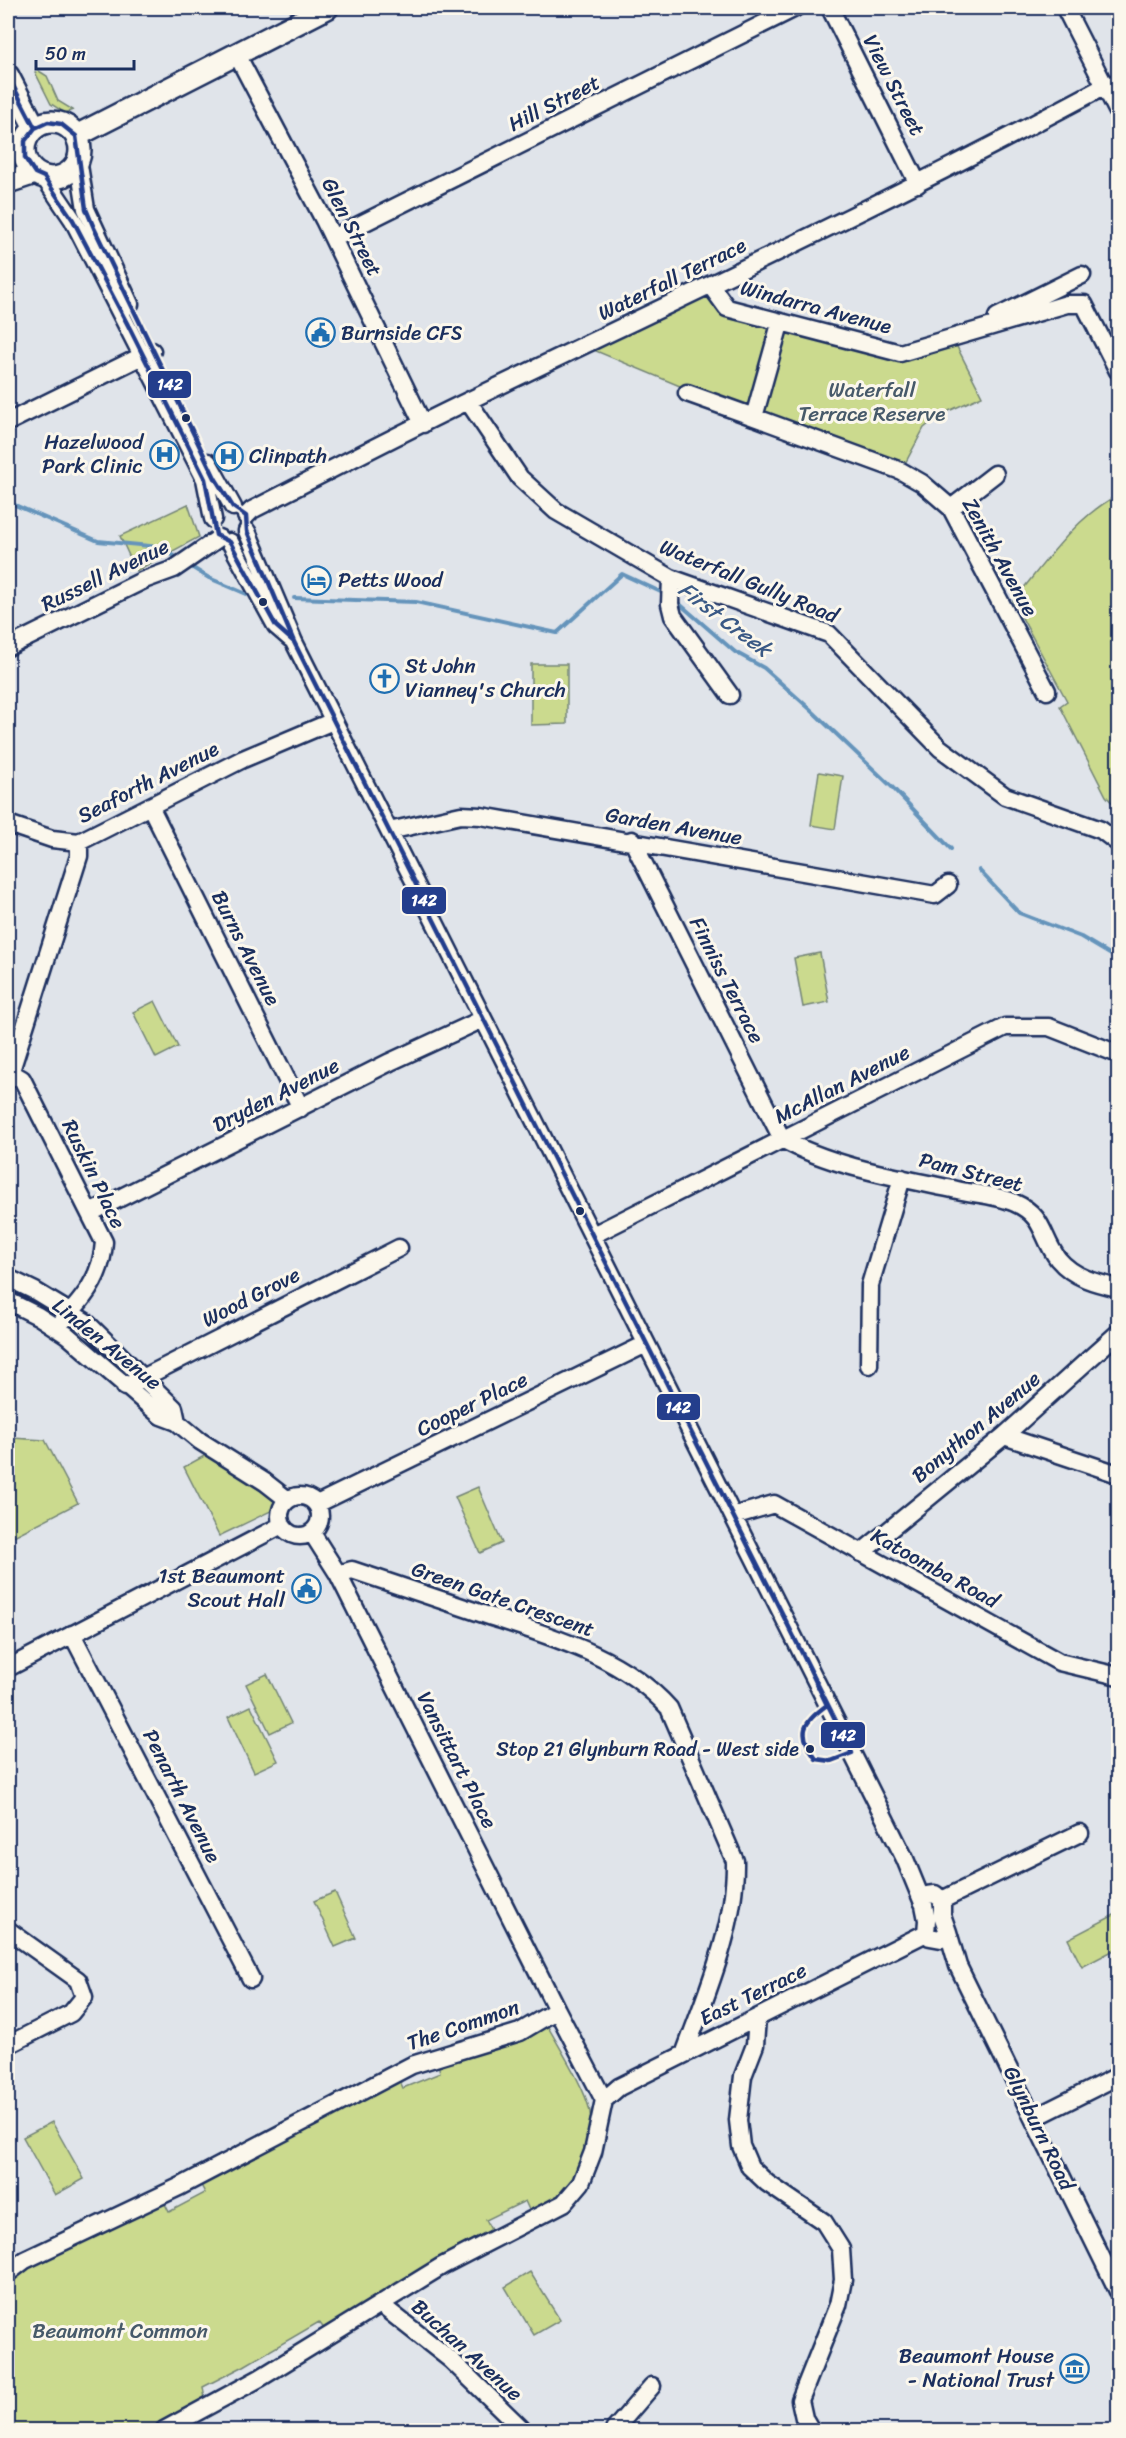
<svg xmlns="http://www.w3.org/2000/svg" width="1126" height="2438" viewBox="0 0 1126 2438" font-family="Sriracha,sans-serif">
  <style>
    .green { fill: #cbda8e; stroke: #738476; stroke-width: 1.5 }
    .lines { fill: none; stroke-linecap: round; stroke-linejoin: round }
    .stream { stroke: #6594bb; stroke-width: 4 }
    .minor-casing { stroke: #1b2f5e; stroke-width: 21 }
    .major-casing { stroke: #1b2f5e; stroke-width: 26 }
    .minor { stroke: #fbf7ec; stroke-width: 16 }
    .major { stroke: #fbf7ec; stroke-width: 21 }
    .bus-1-casing { stroke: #fbf7ec; stroke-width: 9 }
    .bus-1 { stroke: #243e8c; stroke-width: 4.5 }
    .bus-dot { fill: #1b2f5e; stroke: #fbf7ec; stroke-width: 2 }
    .labels { text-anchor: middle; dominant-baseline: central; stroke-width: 6; stroke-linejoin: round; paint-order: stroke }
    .bus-label { font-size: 20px; fill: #1b2f5e; stroke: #fbf7ec; text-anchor: end }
    .street-label { font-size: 21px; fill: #1b2f5e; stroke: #fbf7ec }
    .poi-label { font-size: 21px; fill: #1b2f5e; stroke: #fbf7ec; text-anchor: start }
    .park-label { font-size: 21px; fill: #475a6a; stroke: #fbf7ec }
    .water-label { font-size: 22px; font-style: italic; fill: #3a5985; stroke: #fbf7ec }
    .line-badge { stroke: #fbf7ec; stroke-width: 2 }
    .badge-label { font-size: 16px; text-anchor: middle; font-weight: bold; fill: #fff }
  </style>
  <rect width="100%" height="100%" fill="#e0e4ea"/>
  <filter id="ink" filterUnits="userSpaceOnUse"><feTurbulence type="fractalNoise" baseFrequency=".0167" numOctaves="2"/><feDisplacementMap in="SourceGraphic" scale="12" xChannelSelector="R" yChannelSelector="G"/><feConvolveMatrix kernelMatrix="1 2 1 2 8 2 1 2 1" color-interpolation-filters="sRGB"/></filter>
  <g filter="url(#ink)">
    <!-- green -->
    <path class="green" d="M39 71 47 76 58 101 73 110 65 113 51 104 35 72Z
      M711 286 727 309 900 353 953 339 982 396 940 415 924 428 901 471 754 417 584 346Z
      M1118 495V809L1106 796 1060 706 1067 701 1013 601C1044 564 1075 517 1118 495Z
      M188 504 199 537 136 571 120 536Z
      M531 664H567V724L531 725Z
      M819 772 843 776 835 829 811 825Z
      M820 953 829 1002 803 1007 794 958Z
      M155 1001 178 1047 156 1058 133 1012Z
      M11 1438 45 1440 78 1503 8 1539V1445Z
      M208 1454 273 1499 277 1508 219 1536 184 1467Z
      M478 1487 502 1543 480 1553 455 1497Z
      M267 1674 291 1723 270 1733 246 1684Z
      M251 1706 278 1761 254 1772 228 1717Z
      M335 1892 356 1938 335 1947 314 1901Z
      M1118 1913V1948L1082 1967 1068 1939Z
      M547 2025C559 2047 586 2089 590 2112 594 2138 580 2181 559 2197 551 2203 539 2207 530 2212L525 2201 486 2220 491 2230 445 2254 325 2330 319 2322 244 2366 203 2387 205 2398 147 2430H8V2281L18 2273 164 2202 169 2212 205 2193 200 2183 399 2079 403 2088 440 2073 438 2063Z
      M52 2122 84 2179 55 2195 23 2137Z
      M530 2272 560 2320 534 2335 505 2287Z"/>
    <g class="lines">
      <!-- stream -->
      <path class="stream" d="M8 502 98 541 160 547 179 559
        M188 565 209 578 249 595
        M294 598 416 602 557 633 622 574 665 594
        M674 599 735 652 764 668 810 709 892 787 951 849
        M979 870 1019 913 1081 937 1118 959"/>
      <defs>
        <path id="minor" d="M830 8 918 184
          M1065 8 1118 112
          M236 53 324 220 423 424
          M78 159 86 209 130 304
          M44 177 73 220 205 479 213 519
          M333 238 795 8
          M711 286 727 308 900 353 1067 304H1084L1118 371
          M997 317 1082 275
          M780 324 754 417 901 471 922 483 951 508 1047 691
          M687 393 754 417
          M468 401 520 478 556 511 671 578 829 634 940 748 1005 796 1101 830 1118 843
          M8 422 152 351
          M208 462 233 507
          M951 508 995 474
          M246 516 252 510C325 473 397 435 470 400 683 297 897 198 1105 86L1118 83
          M247 531 294 642 852 1753 905 1859 923 1903
          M230 542 276 626 291 639
          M671 578 670 604 673 616 730 695
          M8 647 144 580 174 569 219 538
          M151 808 301 1108
          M8 824 52 839 79 842
          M389 831 461 815 481 816 935 895 948 885
          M632 840 782 1139C832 1167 901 1178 957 1190 975 1194 998 1195 1015 1203 1045 1216 1041 1237 1058 1259 1074 1278 1096 1283 1118 1288
          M10 1072 22 1079 104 1242C102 1279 81 1302 56 1328
          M8 1080 79 856V842L243 759 333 721
          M90 1213 390 1062 483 1019
          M593 1235 1005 1027H1049L1118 1054
          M8 1278 35 1291 86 1322 174 1408 177 1422
          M8 1301 38 1316 67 1335 161 1416 177 1422 200 1441 265 1482 288 1500
          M869 1365 870 1285 902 1178
          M125 1387 399 1248
          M1004 1436 1118 1474
          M280 1516a20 20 0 1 1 40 0a20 20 0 1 1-40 0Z
          M317 1504 646 1344
          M733 1516 774 1504 1059 1662 1118 1676
          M312 1533 338 1574 557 2010
          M861 1553 1004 1436 1118 1333
          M338 1574 352 1570C399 1586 445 1601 492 1617 556 1638 623 1657 669 1708L735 1861C736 1926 707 1992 685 2052
          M72 1634 251 1979
          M8 1668 282 1525
          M935 1894 942 1900V1915L948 1932 941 1939 930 1937 926 1933 927 1920 923 1900 928 1895Z
          M942 1900 1080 1833
          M8 1930 78 1980 84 1997 71 2013 8 2045
          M948 1932 958 1966 1118 2291
          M757 2018 755 2045 743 2076 738 2120 741 2146 750 2167 767 2183 824 2222 841 2249 843 2280 838 2305 800 2400 804 2418 811 2430
          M604 2100 619 2087 926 1933
          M1034 2118 1118 2076
          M8 2273 25 2260 181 2186 412 2065 520 2032 557 2010 604 2100 593 2152 581 2183 564 2203 442 2266 260 2378 164 2430
          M380 2304 451 2360 523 2430
          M614 2430 652 2386"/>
        <path id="major" d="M8 76 35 128
          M24 150a28 28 0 1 1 56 0a28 28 0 1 1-56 0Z
          M76 136 327 8
          M8 182 35 173"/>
      </defs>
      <!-- minor casing -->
      <use href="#minor" class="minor-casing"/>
      <!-- major casing -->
      <use href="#major" class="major-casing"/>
      <!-- minor -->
      <use href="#minor" class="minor"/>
      <!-- major -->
      <use href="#major" class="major"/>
      <defs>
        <path id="bus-1" d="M8 76 35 128
          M48 122 61 124 76 136 86 209 94 228 215 478 233 507 246 516 247 531 294 642 276 626 230 542 216 535 205 479 130 329 73 220 44 177 35 173 25 158V141L35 128Z
          M294 642 554 1159
          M294 642 554 1159
          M554 1159 803 1655
          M554 1159 803 1655
          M803 1655 852 1753 831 1761 816 1759C797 1733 802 1723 827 1705Z"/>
      </defs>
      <!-- bus-1 casing -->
      <use href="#bus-1" class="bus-1-casing"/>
      <!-- bus-1 -->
      <use href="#bus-1" class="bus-1"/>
    </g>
  </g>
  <!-- icons -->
  <defs>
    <symbol id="civic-ring" viewBox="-11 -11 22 22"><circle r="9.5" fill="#fbf7ec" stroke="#1f6fb2" stroke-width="1.5"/><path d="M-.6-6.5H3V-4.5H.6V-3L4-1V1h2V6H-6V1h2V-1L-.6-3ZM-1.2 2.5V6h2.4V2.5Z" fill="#1f6fb2"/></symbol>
    <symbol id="hospital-ring" viewBox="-11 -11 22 22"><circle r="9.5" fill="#fbf7ec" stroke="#1f6fb2" stroke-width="1.5"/><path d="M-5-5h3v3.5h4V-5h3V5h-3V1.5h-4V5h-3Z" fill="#1f6fb2"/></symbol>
    <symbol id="hotel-ring" viewBox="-11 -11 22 22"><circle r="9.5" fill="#fbf7ec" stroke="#1f6fb2" stroke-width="1.5"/><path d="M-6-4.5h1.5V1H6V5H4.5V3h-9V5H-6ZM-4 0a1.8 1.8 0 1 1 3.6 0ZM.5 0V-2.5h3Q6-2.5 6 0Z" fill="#1f6fb2"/></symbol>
    <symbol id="church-ring" viewBox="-11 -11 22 22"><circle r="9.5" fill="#fbf7ec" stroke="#1f6fb2" stroke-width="1.5"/><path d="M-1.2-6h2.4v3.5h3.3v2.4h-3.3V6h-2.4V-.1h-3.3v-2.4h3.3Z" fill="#1f6fb2"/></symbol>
    <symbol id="museum-ring" viewBox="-11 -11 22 22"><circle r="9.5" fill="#fbf7ec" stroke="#1f6fb2" stroke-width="1.5"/><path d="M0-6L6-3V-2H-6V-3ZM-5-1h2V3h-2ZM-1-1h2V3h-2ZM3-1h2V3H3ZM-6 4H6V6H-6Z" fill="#1f6fb2"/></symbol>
  </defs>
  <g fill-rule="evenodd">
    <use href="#civic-ring" x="304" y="316" width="33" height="33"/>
    <use href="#hospital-ring" x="148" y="438" width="33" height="33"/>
    <use href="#hospital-ring" x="212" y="440" width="33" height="33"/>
    <use href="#hotel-ring" x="300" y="564" width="33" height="33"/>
    <use href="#church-ring" x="368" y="662" width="33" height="33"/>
    <use href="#civic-ring" x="290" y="1572" width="33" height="33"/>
    <use href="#museum-ring" x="1058" y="2352" width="33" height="33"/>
  </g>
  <!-- markers -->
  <g class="bus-dot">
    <circle cx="186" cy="418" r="5"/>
    <circle cx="263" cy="602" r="5"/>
    <circle cx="580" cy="1211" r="5"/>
    <circle cx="810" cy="1749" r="5"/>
  </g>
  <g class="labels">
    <!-- bus labels -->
    <g class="bus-label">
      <text x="799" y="1749">Stop 21 Glynburn Road - West side</text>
    </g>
    <!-- street labels -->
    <g class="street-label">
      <text transform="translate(894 85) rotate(63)">View Street</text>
      <text transform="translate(554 103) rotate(-27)">Hill Street</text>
      <text transform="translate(352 227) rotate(63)">Glen Street</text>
      <text transform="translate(672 279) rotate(-26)">Waterfall Terrace</text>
      <text transform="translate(816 307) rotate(15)">Windarra Avenue</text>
      <text transform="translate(1000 557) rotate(61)">Zenith Avenue</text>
      <text transform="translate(105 575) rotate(-26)">Russell Avenue</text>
      <text transform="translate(749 581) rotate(22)">Waterfall Gully Road</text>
      <text transform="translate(148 782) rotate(-27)">Seaforth Avenue</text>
      <text transform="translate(674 826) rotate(10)">Garden Avenue</text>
      <text transform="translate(246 948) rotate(63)">Burns Avenue</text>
      <text transform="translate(727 980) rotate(63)">Finniss Terrace</text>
      <text transform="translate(842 1084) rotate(-27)">McAllan Avenue</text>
      <text transform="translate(276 1095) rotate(-27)">Dryden Avenue</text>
      <text transform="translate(971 1172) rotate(14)">Pam Street</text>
      <text transform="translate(94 1174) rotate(64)">Ruskin Place</text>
      <text transform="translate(251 1297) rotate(-27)">Wood Grove</text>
      <text transform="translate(107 1344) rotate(39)">Linden Avenue</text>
      <text transform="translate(472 1404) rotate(-26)">Cooper Place</text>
      <text transform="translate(976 1427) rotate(-40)">Bonython Avenue</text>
      <text transform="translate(935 1568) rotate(29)">Katoomba Road</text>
      <text transform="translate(503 1599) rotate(19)">Green Gate Crescent</text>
      <text transform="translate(457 1760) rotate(63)">Vansittart Place</text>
      <text transform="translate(182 1796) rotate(63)">Penarth Avenue</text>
      <text transform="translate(753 1994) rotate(-26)">East Terrace</text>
      <text transform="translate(463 2025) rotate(-19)">The Common</text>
      <text transform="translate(1039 2128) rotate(64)">Glynburn Road</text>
      <text transform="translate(467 2350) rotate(42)">Buchan Avenue</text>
    </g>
    <!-- poi labels -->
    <g class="poi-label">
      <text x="341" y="333">Burnside CFS</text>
      <text x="143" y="442" text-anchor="end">Hazelwood<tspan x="143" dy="24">Park Clinic</tspan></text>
      <text x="249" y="456">Clinpath</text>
      <text x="338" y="580">Petts Wood</text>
      <text x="405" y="666">St John<tspan x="405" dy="24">Vianney's Church</tspan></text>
      <text x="285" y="1576" text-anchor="end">1st Beaumont<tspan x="285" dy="24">Scout Hall</tspan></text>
      <text x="1054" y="2356" text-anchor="end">Beaumont House<tspan x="1054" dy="24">- National Trust</tspan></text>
    </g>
    <!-- park labels -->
    <g class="park-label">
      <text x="872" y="390">Waterfall<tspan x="872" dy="24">Terrace Reserve</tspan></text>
      <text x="120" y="2331">Beaumont Common</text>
    </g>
    <!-- water labels -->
    <g class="water-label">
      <text transform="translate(725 619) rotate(37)">First Creek</text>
    </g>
  </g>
  <g class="line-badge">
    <rect x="147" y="370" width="45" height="29" rx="6" fill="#243e8c"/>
    <rect x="401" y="886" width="46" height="29" rx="6" fill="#243e8c"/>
    <rect x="656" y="1393" width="45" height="28" rx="6" fill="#243e8c"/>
    <rect x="820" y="1721" width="46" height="28" rx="6" fill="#243e8c"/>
  </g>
  <g class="badge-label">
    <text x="170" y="390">142</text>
    <text x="424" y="906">142</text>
    <text x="678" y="1413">142</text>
    <text x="843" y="1741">142</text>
  </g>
  <!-- margin -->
  <rect width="1126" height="2438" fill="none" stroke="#fbf7ec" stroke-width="30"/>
  <rect x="15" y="15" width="1096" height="2408" fill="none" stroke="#1b2f5e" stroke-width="2" filter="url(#ink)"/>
  <!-- scale -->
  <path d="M36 60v9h98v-9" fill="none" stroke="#1b2f5e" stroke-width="3"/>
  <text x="45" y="60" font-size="18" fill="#1b2f5e" stroke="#fbf7ec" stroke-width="4.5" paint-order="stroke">50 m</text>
</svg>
